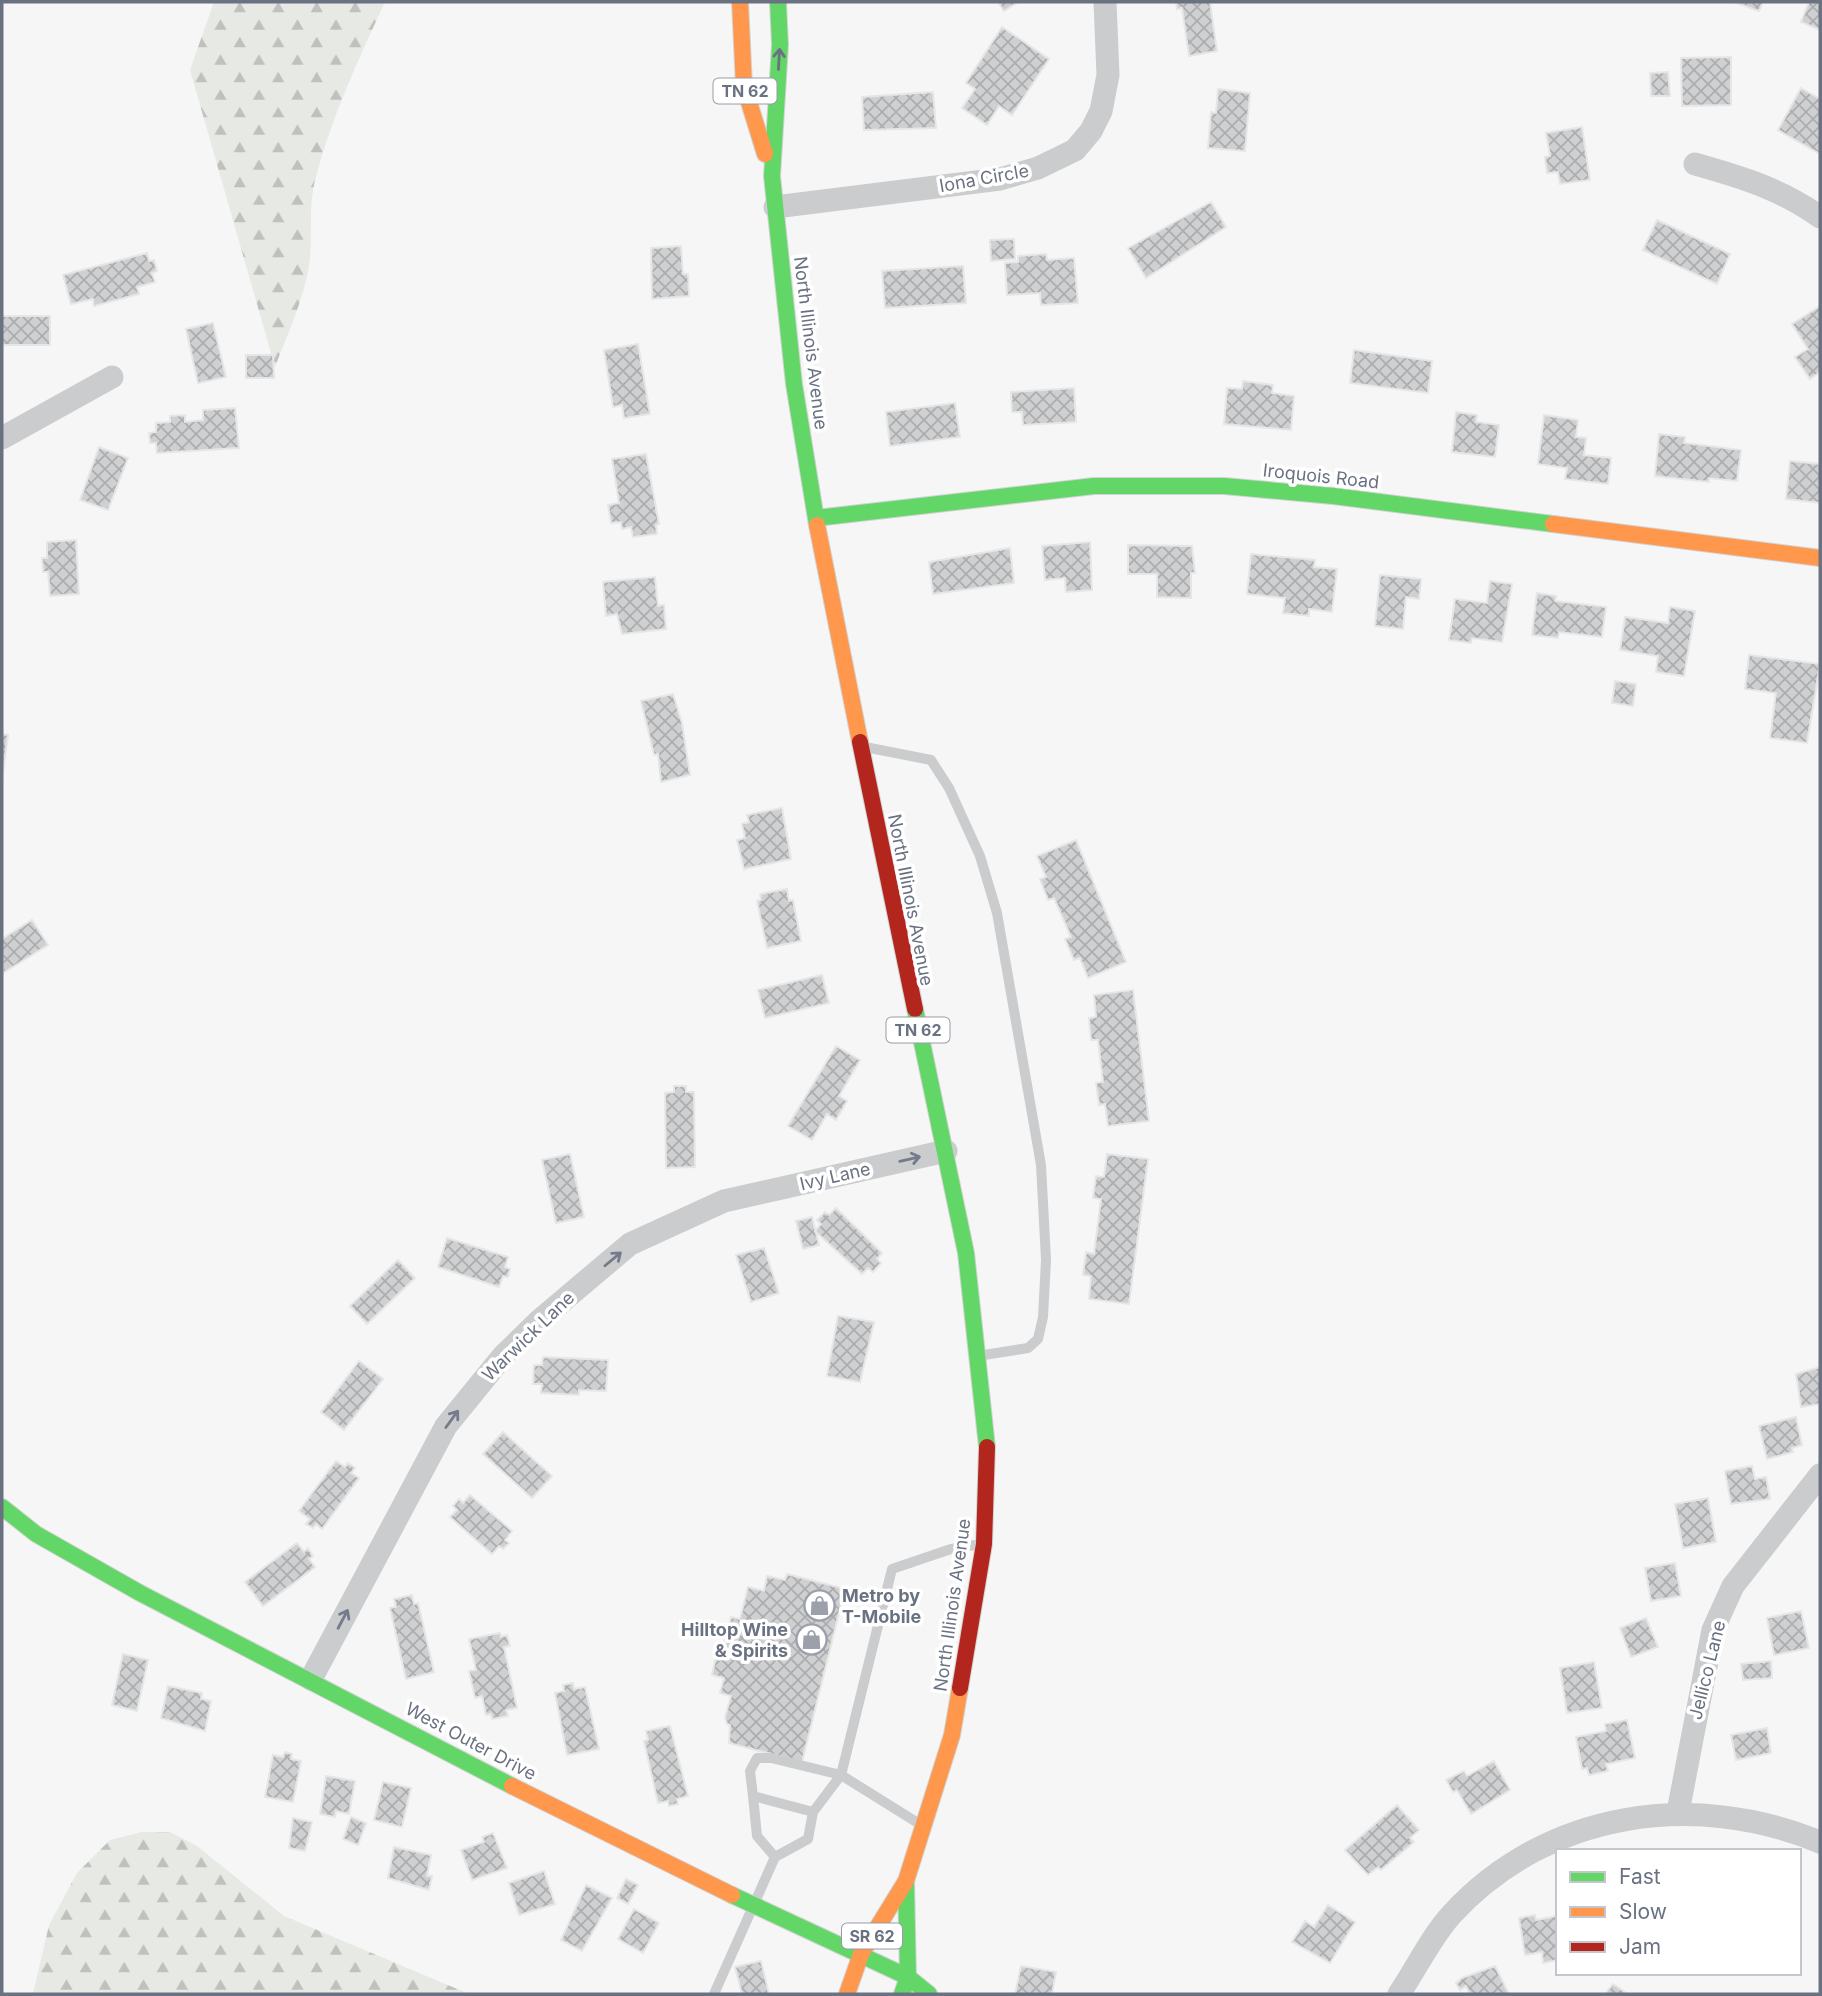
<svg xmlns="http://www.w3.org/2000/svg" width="1822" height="1996" viewBox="0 0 1822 1996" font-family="Inter,sans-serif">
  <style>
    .forest { fill: url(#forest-firs) }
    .building { fill: url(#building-cross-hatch); stroke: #e6e6e6; stroke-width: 2 }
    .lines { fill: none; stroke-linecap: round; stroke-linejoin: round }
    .fast-casing { stroke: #d2d3d4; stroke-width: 18 }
    .slow-casing { stroke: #d2d3d4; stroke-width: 18 }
    .jam-casing { stroke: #d2d3d4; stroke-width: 18 }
    .lane { stroke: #cbcccd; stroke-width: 10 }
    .street { stroke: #cbcccd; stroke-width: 23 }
    .fast { stroke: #63d668; stroke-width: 16 }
    .slow { stroke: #ff974d; stroke-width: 16 }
    .jam { stroke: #b3261e; stroke-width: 16 }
    .oneway { stroke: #6a7282 }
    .oneway2 { stroke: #747b8a }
    .labels { text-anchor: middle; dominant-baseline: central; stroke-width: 7; stroke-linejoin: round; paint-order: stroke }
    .shield { fill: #fff; stroke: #979ca8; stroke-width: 2 }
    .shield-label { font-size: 16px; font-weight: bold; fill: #6a7282 }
    .street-label { font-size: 18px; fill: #6a7282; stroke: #fff }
    .poi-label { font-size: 18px; font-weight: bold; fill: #6a7282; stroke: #fff; text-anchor: start }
  </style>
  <defs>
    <pattern id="forest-firs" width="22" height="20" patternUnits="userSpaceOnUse" patternTransform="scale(1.75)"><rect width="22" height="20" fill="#e6e9e4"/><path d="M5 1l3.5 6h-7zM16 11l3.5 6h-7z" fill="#bec1be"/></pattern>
    <pattern id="building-cross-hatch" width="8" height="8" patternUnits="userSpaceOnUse" patternTransform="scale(1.75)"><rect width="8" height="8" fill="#cfd0d1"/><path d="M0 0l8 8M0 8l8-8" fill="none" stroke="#acadaf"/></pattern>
  </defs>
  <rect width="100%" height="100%" fill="#f6f6f6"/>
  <!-- forest -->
  <path class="forest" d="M214 2H385C358 60 331 118 315 180 308 209 313 237 309 266 303 301 288 333 275 367L190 70Z
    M142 1832H170L197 1846 284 1916 469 1994H33L49 1925 77 1873 110 1840Z"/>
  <!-- building -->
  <path class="building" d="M998 2H1018L1004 11Z
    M1176 2H1210L1217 51 1189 56 1182 8 1177 9Z
    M1734 2H1763L1759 11Z
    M1809 2H1820V30L1801 22Z
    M1002 27 1049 59 1012 115 999 106 987 125 962 108 975 89 966 83Z
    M1731 57V105L1682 106 1681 58Z
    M1668 72 1670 96H1651L1650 73Z
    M1801 88 1820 99V154L1778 130Z
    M1218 89 1250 93 1245 151 1208 148 1211 112 1216 113Z
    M933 92 936 128 864 130 862 97Z
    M1582 127 1590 180 1560 184 1558 172 1547 173 1545 157 1550 156 1546 133Z
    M1211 202 1226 227 1146 278 1128 248Z
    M1657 220 1730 254 1717 284 1643 250Z
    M1014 239 1015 259 991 261 990 240Z
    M681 246 683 274H688L689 296 652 299 651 248Z
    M147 253 149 261 154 260 157 271 152 273 155 282 137 287 139 294 94 306 93 299 71 304 63 275Z
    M1046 254 1047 260 1074 258 1078 303 1041 305 1040 293 1007 295 1005 263 1018 262V256Z
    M963 266 966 303 885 308 882 271Z
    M1820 306V372L1810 379 1795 357 1808 349 1792 324Z
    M2 316H50V345H2Z
    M213 323 226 377 198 383 186 329Z
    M638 344 650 414 624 418 622 405 613 407 604 350Z
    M1354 350 1432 361 1428 393 1350 383Z
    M246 355H273L274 378H246Z
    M1243 381 1273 385 1272 393 1294 396 1291 430 1224 424 1227 388 1242 389Z
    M1074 388 1076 422 1023 425 1022 412H1012L1011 392Z
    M955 403 960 437 890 446 886 412Z
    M235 408 239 448 157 453 156 443H150L149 433 156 432V423L170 422V416L185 415V422L203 420V410Z
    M1456 412 1477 415 1476 422 1499 425 1495 457 1452 452Z
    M1544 415 1578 420 1576 437 1586 438 1584 455 1611 458 1608 484 1565 479 1567 468 1538 464Z
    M1659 434 1685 437 1684 443 1741 450 1737 481 1709 478V482L1655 476Z
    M99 447 128 458 108 510 80 500Z
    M646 454 659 524 656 525 657 534 633 537 631 527 622 529 621 522 611 523 608 505 619 503 612 459Z
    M1790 461 1820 464V503L1786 499Z
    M76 540 79 594 50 596 48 572H43L42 558H47V542Z
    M1090 542 1092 590 1066 592 1065 578 1045 580 1042 546Z
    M1128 545 1192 546 1195 573H1191V598L1157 597V574H1128Z
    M1010 548 1014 583 933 594 929 562Z
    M1251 554 1315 560 1314 567 1337 569 1332 612 1309 609V616L1283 613 1285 598 1247 594Z
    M1380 575 1421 579 1419 599 1406 597 1403 629 1375 626Z
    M655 577 658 606 664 605 666 629 622 634 617 614 606 616 603 582Z
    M1490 581 1512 584 1502 642 1472 638 1471 643 1449 640 1455 599 1487 603Z
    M1537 593 1556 596 1555 601 1606 607 1602 637 1559 632 1558 638 1532 635Z
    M1670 607 1695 611 1684 676 1656 672 1658 656 1620 650 1625 617 1668 623Z
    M1749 655 1820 664 1807 743 1770 738 1776 693 1745 689Z
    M1615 681 1636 684 1633 706 1612 703Z
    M673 694 682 723 690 775 661 782 658 754 654 755 641 701Z
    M2 734 8 735 2 780Z
    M782 808 791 859 744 869 737 840 745 838 742 824 749 822 747 815Z
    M1076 840 1126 962 1088 978 1080 958 1074 960 1065 939 1071 937 1054 898 1048 900 1040 879 1046 877 1037 856Z
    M787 889 789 901 793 900 801 941 767 948 757 901 761 900 760 894Z
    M32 920 48 945 3 973 2 939Z
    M822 975 829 1003 765 1018 758 990Z
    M1133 990 1149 1121 1108 1126 1105 1104 1099 1105 1096 1083 1103 1082 1098 1040H1091L1089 1018 1096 1017 1094 995Z
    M836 1046 860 1060 839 1096 847 1101 836 1120 827 1114 812 1140 788 1126Z
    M674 1086H686V1092H694L695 1167 666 1168 665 1093 674 1092Z
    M570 1154 584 1217 556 1223 542 1160Z
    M1107 1154 1148 1159 1129 1304 1089 1299 1091 1276 1083 1275 1086 1252 1094 1254 1101 1199 1093 1198 1096 1176 1104 1177Z
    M836 1208 882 1253 877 1259 881 1263 873 1272 868 1268 862 1274 815 1231 821 1224 817 1220 825 1212 829 1215Z
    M812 1217 819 1245 803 1249 796 1221Z
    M447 1238 508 1257 505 1267 510 1269 508 1277 503 1276 499 1287 438 1267Z
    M764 1248 779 1293 751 1302 736 1255Z
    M398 1260 415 1278 367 1324 350 1306Z
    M838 1316 874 1322 860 1382 827 1376Z
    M543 1357 608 1360 606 1391 579 1390V1395L541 1393 542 1384H533L534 1365H542Z
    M359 1361 383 1379 344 1430 321 1412Z
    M1820 1367V1404L1801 1407 1796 1374Z
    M1796 1417 1802 1445 1792 1448 1793 1452 1767 1459 1759 1426Z
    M503 1432 552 1476 532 1498 483 1454Z
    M336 1461 345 1467 348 1463 355 1468 351 1473 359 1478 322 1529 316 1524 313 1528 306 1524 310 1519 299 1511Z
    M1752 1466 1755 1479 1766 1477 1770 1499 1731 1504 1725 1471Z
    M470 1495 512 1531 505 1540 509 1543 503 1549 499 1546 492 1554 450 1517 457 1510 453 1506 459 1499 463 1503Z
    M1708 1498 1716 1542 1683 1548 1675 1504Z
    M297 1543 304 1552 308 1548 313 1556 309 1559 315 1567 263 1606 245 1582Z
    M1675 1563 1681 1596 1651 1601 1645 1568Z
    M787 1574 845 1589 802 1762 729 1743 730 1725 727 1724 725 1717 731 1696 720 1693 724 1678 712 1675 716 1656 721 1657 731 1617 740 1619 748 1587 764 1591 767 1576 785 1580Z
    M412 1595 414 1604 418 1603 434 1672 406 1679 390 1608 396 1607 394 1599Z
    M1801 1611 1809 1648 1774 1655 1767 1618Z
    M1646 1618 1658 1647 1631 1657 1620 1628Z
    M500 1633 501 1637 507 1635 510 1646 504 1647 517 1708 506 1710 508 1716 492 1719 491 1714 486 1715 482 1696 475 1698 469 1671 476 1670 469 1639Z
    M123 1654 148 1660 137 1711 112 1705Z
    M1771 1661 1772 1678 1743 1680 1741 1664Z
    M1594 1662 1602 1708 1567 1713 1560 1668Z
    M573 1683 574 1689 585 1687 599 1749 567 1755 555 1693 564 1691 563 1685Z
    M168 1686 202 1693 201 1699 211 1701 205 1731 161 1718Z
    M1627 1720 1635 1758 1606 1764 1608 1771 1589 1775 1587 1768 1582 1769 1576 1737 1606 1731 1605 1724Z
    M670 1726 688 1796 677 1799 678 1804 669 1806 668 1801 658 1803 644 1741 648 1740 646 1731Z
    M1767 1728 1771 1753 1736 1760 1731 1735Z
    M285 1752 292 1754 291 1759 301 1761 293 1802 265 1797 273 1755 283 1757Z
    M1494 1761 1510 1790 1471 1814 1457 1790 1453 1792 1446 1780 1464 1771 1467 1776Z
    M326 1776 355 1781 349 1814 336 1811 335 1817 320 1814Z
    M383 1782 411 1788 402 1827 374 1820Z
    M1397 1805 1419 1830 1410 1838 1414 1842 1381 1870 1378 1867 1368 1875 1345 1850Z
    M351 1817 366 1823 358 1845 343 1839Z
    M293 1818 312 1822 305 1851 289 1848Z
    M493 1833 507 1868 472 1880 461 1850 484 1842 482 1837Z
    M394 1847 431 1855 427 1876H432L429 1890 388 1878Z
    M544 1871 555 1904 519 1915 509 1883Z
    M626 1879 638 1885 628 1904 617 1898Z
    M586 1885 612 1898 582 1951 561 1940Z
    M1328 1905 1355 1922 1330 1963 1292 1942 1305 1921 1314 1927Z
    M634 1909 659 1923 643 1953 618 1939Z
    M1535 1915 1536 1920 1556 1916 1558 1960 1543 1963 1542 1952 1525 1955 1519 1918Z
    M761 1961 769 1994H742L735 1967Z
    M1021 1966 1056 1972 1052 1994H1015Z
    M1495 1966 1509 1994H1470L1466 1986 1460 1990 1456 1983 1462 1978Z
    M1613 1984 1628 1994H1605Z"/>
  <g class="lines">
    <defs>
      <path id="fast" d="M778 2 780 45 772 176 794 384 817 525
        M816 518 1094 486H1224L1333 496 1553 524
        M915 1009 966 1253 987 1447
        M2 1507 36 1534 140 1593 512 1786
        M732 1895 908 1977 929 1994
        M902 1994 908 1977 906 1881"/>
      <path id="slow" d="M740 2 744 86 765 154
        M1553 524 1820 558
        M817 525 860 742
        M512 1786 732 1895
        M847 1994 861 1954 906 1881 952 1735 960 1688"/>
      <path id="jam" d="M860 742 915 1009
        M960 1688 984 1544 987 1447"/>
    </defs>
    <!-- fast casing -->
    <use href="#fast" class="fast-casing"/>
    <!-- slow casing -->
    <use href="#slow" class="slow-casing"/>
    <!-- jam casing -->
    <use href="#jam" class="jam-casing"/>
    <!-- lane -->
    <path class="lane" d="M870 748 931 760 949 788 980 856 997 913 1041 1165 1046 1260 1043 1317 1038 1339 1028 1348 984 1355
      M918 1823 841 1775 892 1569 951 1549 975 1545
      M775 1857 808 1839 813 1812
      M714 1994 775 1857 757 1836 753 1796 813 1812 841 1775 771 1758H757L750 1771 753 1796"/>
    <!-- street -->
    <path class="street" d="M1695 164C1741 177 1781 189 1820 217
      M775 207 1000 179 1038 168 1075 150 1091 131 1101 111 1108 75 1105 2
      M2 438 112 377
      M311 1679 446 1426 503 1356 540 1320 630 1244 724 1201 946 1151
      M1678 1812 1713 1630 1733 1586 1820 1475
      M1399 1994C1416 1969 1431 1937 1452 1914 1547 1811 1694 1790 1820 1842"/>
    <!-- fast -->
    <use href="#fast" class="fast"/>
    <!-- slow -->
    <use href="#slow" class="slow"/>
    <!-- jam -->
    <use href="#jam" class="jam"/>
  </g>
  <!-- one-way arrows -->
  <defs><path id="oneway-shaft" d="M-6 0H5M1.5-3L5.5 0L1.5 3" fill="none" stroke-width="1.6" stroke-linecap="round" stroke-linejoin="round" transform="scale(1.75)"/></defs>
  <use class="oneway" href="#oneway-shaft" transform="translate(779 59) rotate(-87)"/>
  <g class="oneway2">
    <use href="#oneway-shaft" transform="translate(910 1159) rotate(-13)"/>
    <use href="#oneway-shaft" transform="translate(613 1259) rotate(-40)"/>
    <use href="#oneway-shaft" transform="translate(452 1419) rotate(-54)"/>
    <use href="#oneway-shaft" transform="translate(343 1619) rotate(-62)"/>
  </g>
  <!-- icons -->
  <defs>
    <symbol id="shop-ring" viewBox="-11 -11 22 22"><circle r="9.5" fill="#fff" stroke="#9ba0ab" stroke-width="1.5"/><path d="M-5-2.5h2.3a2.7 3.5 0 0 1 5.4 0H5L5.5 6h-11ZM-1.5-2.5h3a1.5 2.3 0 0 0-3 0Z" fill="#9ba0ab"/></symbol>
  </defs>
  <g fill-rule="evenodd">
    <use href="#shop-ring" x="802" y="1588" width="35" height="35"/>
    <use href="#shop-ring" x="794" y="1622" width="35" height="35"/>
  </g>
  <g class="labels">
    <!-- shield labels -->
    <g class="shield">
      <rect x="713.5" y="78.5" width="63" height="25" rx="5"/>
      <rect x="886.5" y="1017.5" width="63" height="25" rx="5"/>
      <rect x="842" y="1923.5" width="60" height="25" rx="5"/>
    </g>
    <g class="shield-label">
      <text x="745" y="91">TN 62</text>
      <text x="918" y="1030">TN 62</text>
      <text x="872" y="1936">SR 62</text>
    </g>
    <!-- street labels -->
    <g class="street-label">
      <text transform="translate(984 178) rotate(-10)">Iona Circle</text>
      <text transform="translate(811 343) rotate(83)">North Illinois Avenue</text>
      <text transform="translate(1321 476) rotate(6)">Iroquois Road</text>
      <text transform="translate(911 900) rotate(79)">North Illinois Avenue</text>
      <text transform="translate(835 1176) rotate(-13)">Ivy Lane</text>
      <text transform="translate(528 1336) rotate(-44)">Warwick Lane</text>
      <text transform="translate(952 1605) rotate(-82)">North Illinois Avenue</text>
      <text transform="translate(1707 1670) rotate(-76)">Jellico Lane</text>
      <text transform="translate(471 1741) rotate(28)">West Outer Drive</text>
    </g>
    <!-- poi labels -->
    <g class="poi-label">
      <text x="842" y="1595">Metro by<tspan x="842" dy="21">T-Mobile</tspan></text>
      <text x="788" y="1629" text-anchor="end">Hilltop Wine<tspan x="788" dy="21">&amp; Spirits</tspan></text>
    </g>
  </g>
  <!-- border -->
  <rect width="1822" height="1996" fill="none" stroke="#6a7282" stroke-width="7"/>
  <!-- legend -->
  <rect x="1556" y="1849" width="245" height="126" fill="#ffffff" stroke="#c3c7cd" stroke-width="2"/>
  <rect x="1570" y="1872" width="35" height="10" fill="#63d668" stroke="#c3c7cd" stroke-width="2"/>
  <text x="1619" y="1884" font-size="21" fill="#6a7282">Fast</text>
  <rect x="1570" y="1907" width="35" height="10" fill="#ff974d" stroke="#c3c7cd" stroke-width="2"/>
  <text x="1619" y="1919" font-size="21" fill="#6a7282">Slow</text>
  <rect x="1570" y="1942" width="35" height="10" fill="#b3261e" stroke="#c3c7cd" stroke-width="2"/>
  <text x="1619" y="1954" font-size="21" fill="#6a7282">Jam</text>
</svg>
